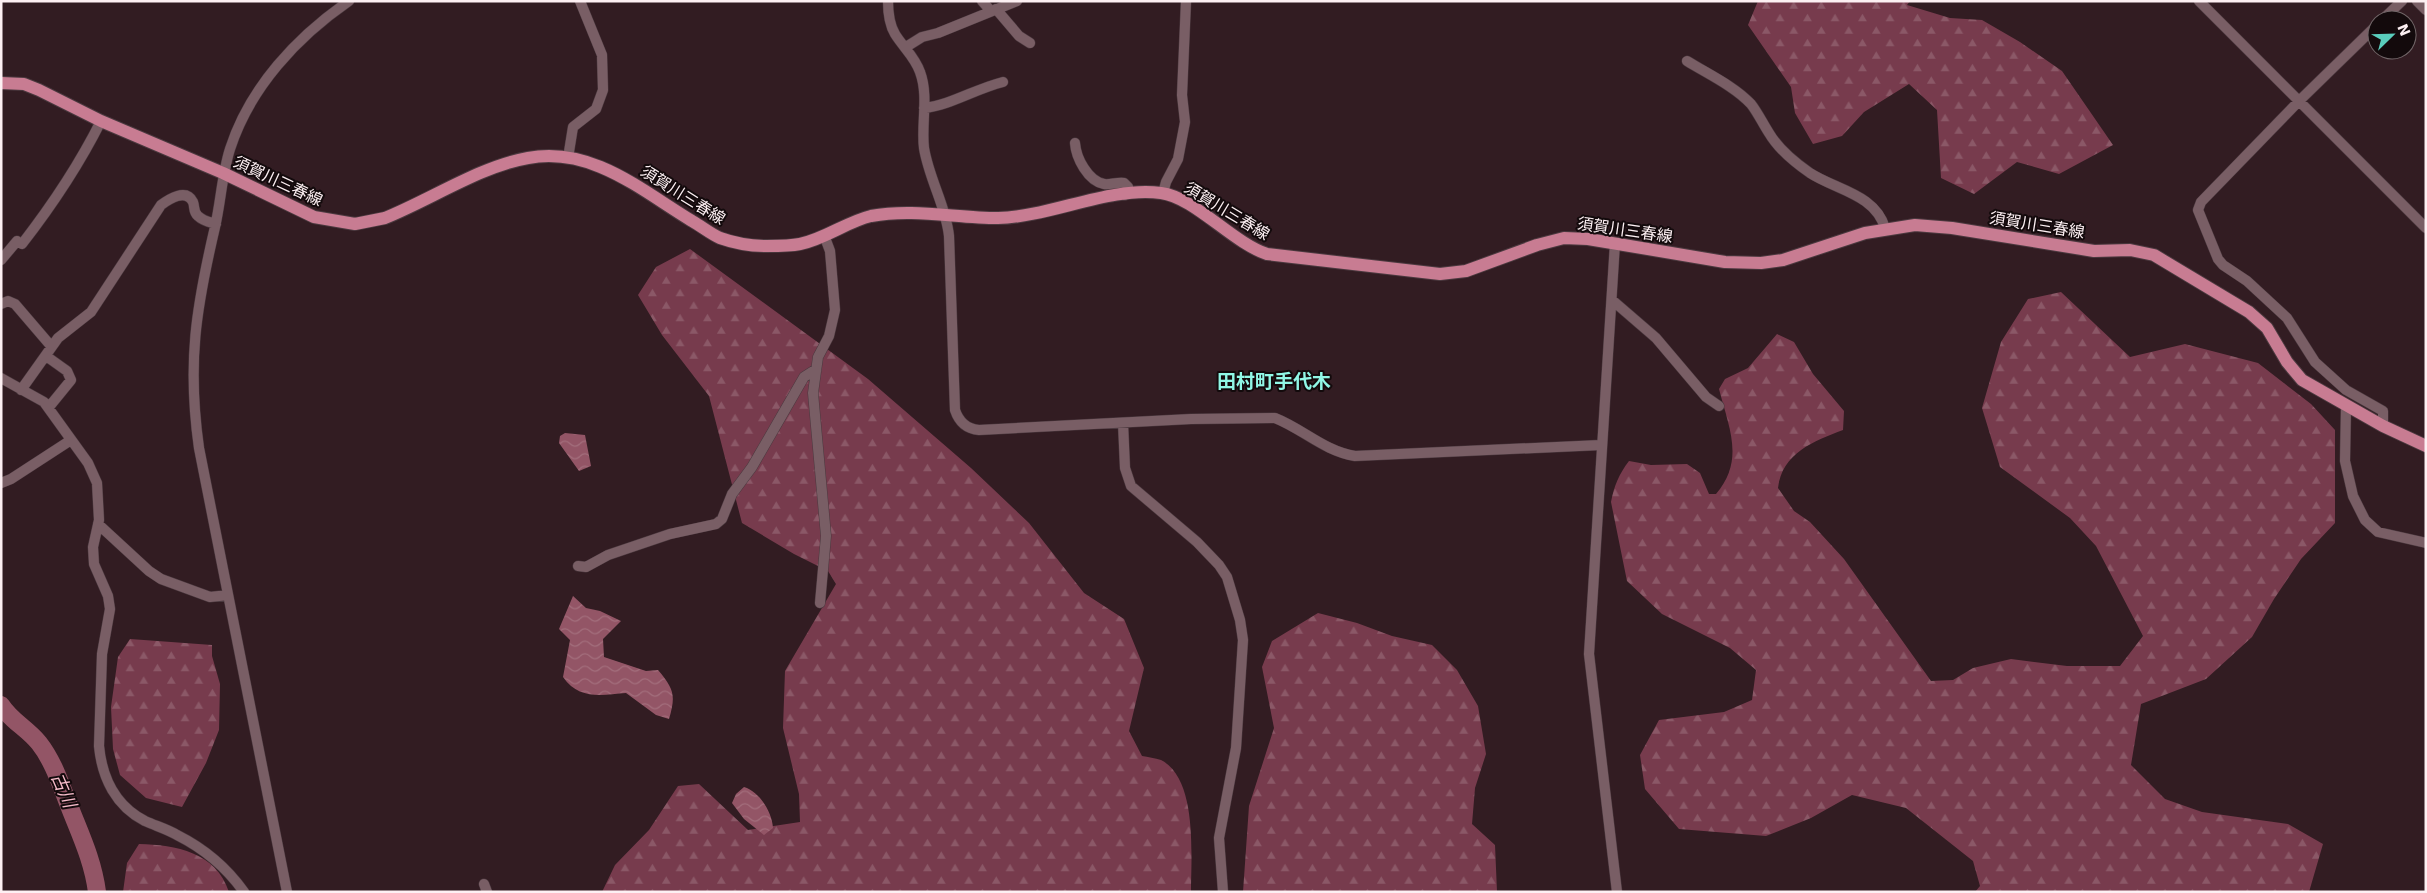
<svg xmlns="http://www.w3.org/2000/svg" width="2427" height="893" viewBox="0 0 2427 893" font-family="'DejaVu Sans','Noto Sans JP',sans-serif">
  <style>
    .forest { fill: url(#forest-firs) }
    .water { fill: url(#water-waves) }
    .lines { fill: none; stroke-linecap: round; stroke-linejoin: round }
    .river { stroke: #935566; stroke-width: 18 }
    .minor-casing { stroke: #4b393f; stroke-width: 11 }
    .major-casing { stroke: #4b393f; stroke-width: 14 }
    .minor { stroke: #795e65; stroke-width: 10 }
    .major { stroke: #c87c92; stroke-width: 12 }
    .labels { text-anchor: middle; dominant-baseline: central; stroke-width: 4; stroke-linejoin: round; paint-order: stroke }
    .street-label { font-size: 16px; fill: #fdf0f3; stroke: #130a0c }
    .water-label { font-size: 18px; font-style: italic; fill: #f5bbc9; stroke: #130a0c }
    .quarter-label { font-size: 19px; font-weight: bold; fill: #90f7e6; stroke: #130a0c }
  </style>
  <defs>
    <pattern id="forest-firs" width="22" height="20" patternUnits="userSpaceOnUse" patternTransform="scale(1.25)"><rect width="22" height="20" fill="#773b4d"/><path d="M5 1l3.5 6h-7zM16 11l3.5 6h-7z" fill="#8b5867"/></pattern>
    <pattern id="water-waves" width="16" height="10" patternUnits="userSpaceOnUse" patternTransform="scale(1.25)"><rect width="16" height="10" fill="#935566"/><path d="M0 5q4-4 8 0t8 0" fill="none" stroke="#a36e7c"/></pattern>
  </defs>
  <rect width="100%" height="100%" fill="#321c22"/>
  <!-- forest -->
  <path class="forest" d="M1758 1H1910L1907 5 1950 18 1982 20 2020 42 2062 71 2113 145 2059 174 2017 162 1974 194 1941 178 1937 110 1909 84 1864 112 1842 136 1813 144 1795 113 1791 87 1748 25Z
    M690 249 868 379 971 468 1029 523 1084 593 1124 619 1144 668 1129 731 1142 756C1148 757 1155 758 1161 760 1198 779 1191 856 1191 892H602L615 865 649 830 678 786 699 784 748 830 800 822 799 794 783 728 785 671 836 584 828 571 794 554 742 523 709 396 662 335 638 295 656 267Z
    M2061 292 2130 357 2185 344 2258 363 2311 404 2335 430V523L2301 559 2274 599 2252 637 2206 679 2141 704 2131 765 2165 799 2202 812 2288 824 2323 844 2309 892H1975L1980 886 1973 861 1906 808 1852 795 1811 818 1766 836 1679 829 1645 789 1640 755 1659 720 1724 712 1752 700 1756 670 1730 648 1662 614 1627 581 1611 502C1614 486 1619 474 1629 461L1651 465 1687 464 1700 473 1709 494H1716C1745 460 1729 428 1719 389L1725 379 1748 368 1777 334 1794 342 1813 374 1844 411 1843 430C1814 441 1782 453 1778 488L1794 511 1810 522 1844 559 1931 681 1953 680 1973 668 2011 659 2067 666H2120L2143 636 2096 546 2070 518 2000 467 1982 408 2001 342 2028 299Z
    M1318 613 1357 623 1392 636 1432 645 1457 670 1478 706 1486 754 1475 788 1472 824 1495 845 1497 892H1243L1249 806 1274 728 1262 667 1272 641Z
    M130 639 212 645V656L220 684 219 730 206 763 182 807 146 798 120 775 113 749 111 707 118 657Z
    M139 844C176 845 216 852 229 892H123L127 863Z"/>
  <!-- water -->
  <path class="water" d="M565 433 585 435 591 466 579 471 559 443 560 436Z
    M573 596 586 608 600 611 621 621 603 639 604 657 646 671 658 670C674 689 676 695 669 719L656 715 626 693C601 695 579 700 563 677L570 640 559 629Z
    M744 787C760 792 772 812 773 828L764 835 744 819 732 803 736 794Z"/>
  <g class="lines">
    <!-- river -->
    <path class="river" d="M1 705C11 721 27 728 39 743 54 762 61 786 70 808 81 836 93 861 97 892"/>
    <defs>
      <path id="minor" d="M888 1C888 13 889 24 895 34 903 47 915 57 920 72 929 96 921 124 924 148 929 179 946 206 949 236L955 410C959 422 967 429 979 430L1191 419 1275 418C1303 429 1324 451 1355 456L1601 445
        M982 1 991 11
        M2199 1 2426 228
        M2417 1 2426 10
        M996 9 1019 36 1030 43
        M2382 20 2402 1
        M2377 25 2299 101 2201 202 2198 210 2218 259 2223 265 2247 281 2287 318 2315 362 2346 390 2383 411V426
        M906 47 922 37 938 33 1017 1
        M1687 61C1708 74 1734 86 1751 104 1758 113 1763 124 1769 133 1779 150 1794 162 1810 173 1836 190 1875 194 1885 228
        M924 108C951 105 975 89 1003 82
        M1075 143C1076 158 1088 181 1104 184 1110 185 1117 182 1124 183L1128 187 1125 195
        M568 158 573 127 596 109 603 90 602 55 580 1
        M1163 193 1166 182 1178 159 1185 122 1182 95 1186 1
        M1615 243 1589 654 1617 892
        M22 244C53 204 79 165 101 121
        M1 260 17 241
        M1612 300 1656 338 1706 397 1719 406
        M1 304 8 301 15 304 51 346
        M46 356 67 371 71 380 49 407
        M1 378 44 402 88 463 97 483 99 520 93 547 94 564 108 596 110 609 102 654 99 746C102 778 116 806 145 821 156 826 167 829 177 835 203 848 227 868 244 892
        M21 390 58 338 91 312 161 205C169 199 186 188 193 202 195 207 193 212 198 216 203 221 209 222 216 224
        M2346 406 2345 461 2353 496 2365 520 2378 532 2426 543
        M1123 423 1125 468 1131 486 1197 542 1219 565 1227 577 1240 620 1243 640 1236 748 1219 838 1223 892
        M1 483 11 479 71 440
        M98 524 149 571 161 579 210 597 228 595
        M578 566 586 567 608 555 670 534 716 524 722 519 732 494 752 467 804 377 815 370
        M820 603 826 536 813 393 818 357 829 336 835 310 830 251 824 235
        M484 884 487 892
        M287 892 199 448C187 363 196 308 215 227 221 201 222 174 230 149 250 87 297 37 349 1"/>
      <path id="major" d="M1 83 24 84 39 90 101 121 223 173 314 217 355 224 385 218C430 200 481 166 528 158 592 146 642 191 692 221 701 226 711 234 720 238 734 243 752 246 767 246 777 246 790 246 800 244 825 239 846 222 871 216 913 208 955 218 998 218 1050 217 1110 186 1161 193 1194 197 1233 243 1267 254L1440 274 1466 271 1537 245 1564 238 1588 239 1725 262 1761 263 1783 260 1865 233 1915 225 1952 228 2094 251 2130 250 2154 255 2249 312 2267 328 2287 362 2302 380 2383 426 2426 446"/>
    </defs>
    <!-- minor casing -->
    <use href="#minor" class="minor-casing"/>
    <!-- major casing -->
    <use href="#major" class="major-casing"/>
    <!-- minor -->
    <use href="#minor" class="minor"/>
    <!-- major -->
    <use href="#major" class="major"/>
  </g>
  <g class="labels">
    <!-- street labels -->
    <g class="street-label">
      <text transform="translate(278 181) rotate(25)">須賀川三春線</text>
      <text transform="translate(683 195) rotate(32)">須賀川三春線</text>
      <text transform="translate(1227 211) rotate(31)">須賀川三春線</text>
      <text transform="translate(2037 225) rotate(9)">須賀川三春線</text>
      <text transform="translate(1625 230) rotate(8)">須賀川三春線</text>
    </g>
    <!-- water labels -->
    <g class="water-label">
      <text transform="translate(64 790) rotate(67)">古川</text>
    </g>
    <!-- quarter labels -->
    <g class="quarter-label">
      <text x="1274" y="381">田村町手代木</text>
    </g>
  </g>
  <!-- border -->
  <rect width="2427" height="893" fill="none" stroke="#fdf0f3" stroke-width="5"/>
  <!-- north arrow -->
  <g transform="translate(2392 35) rotate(67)"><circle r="24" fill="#130a0c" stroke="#716668"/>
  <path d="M0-4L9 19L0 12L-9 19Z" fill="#5acebd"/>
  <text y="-8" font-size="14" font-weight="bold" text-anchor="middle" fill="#fdf0f3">N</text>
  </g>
</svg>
